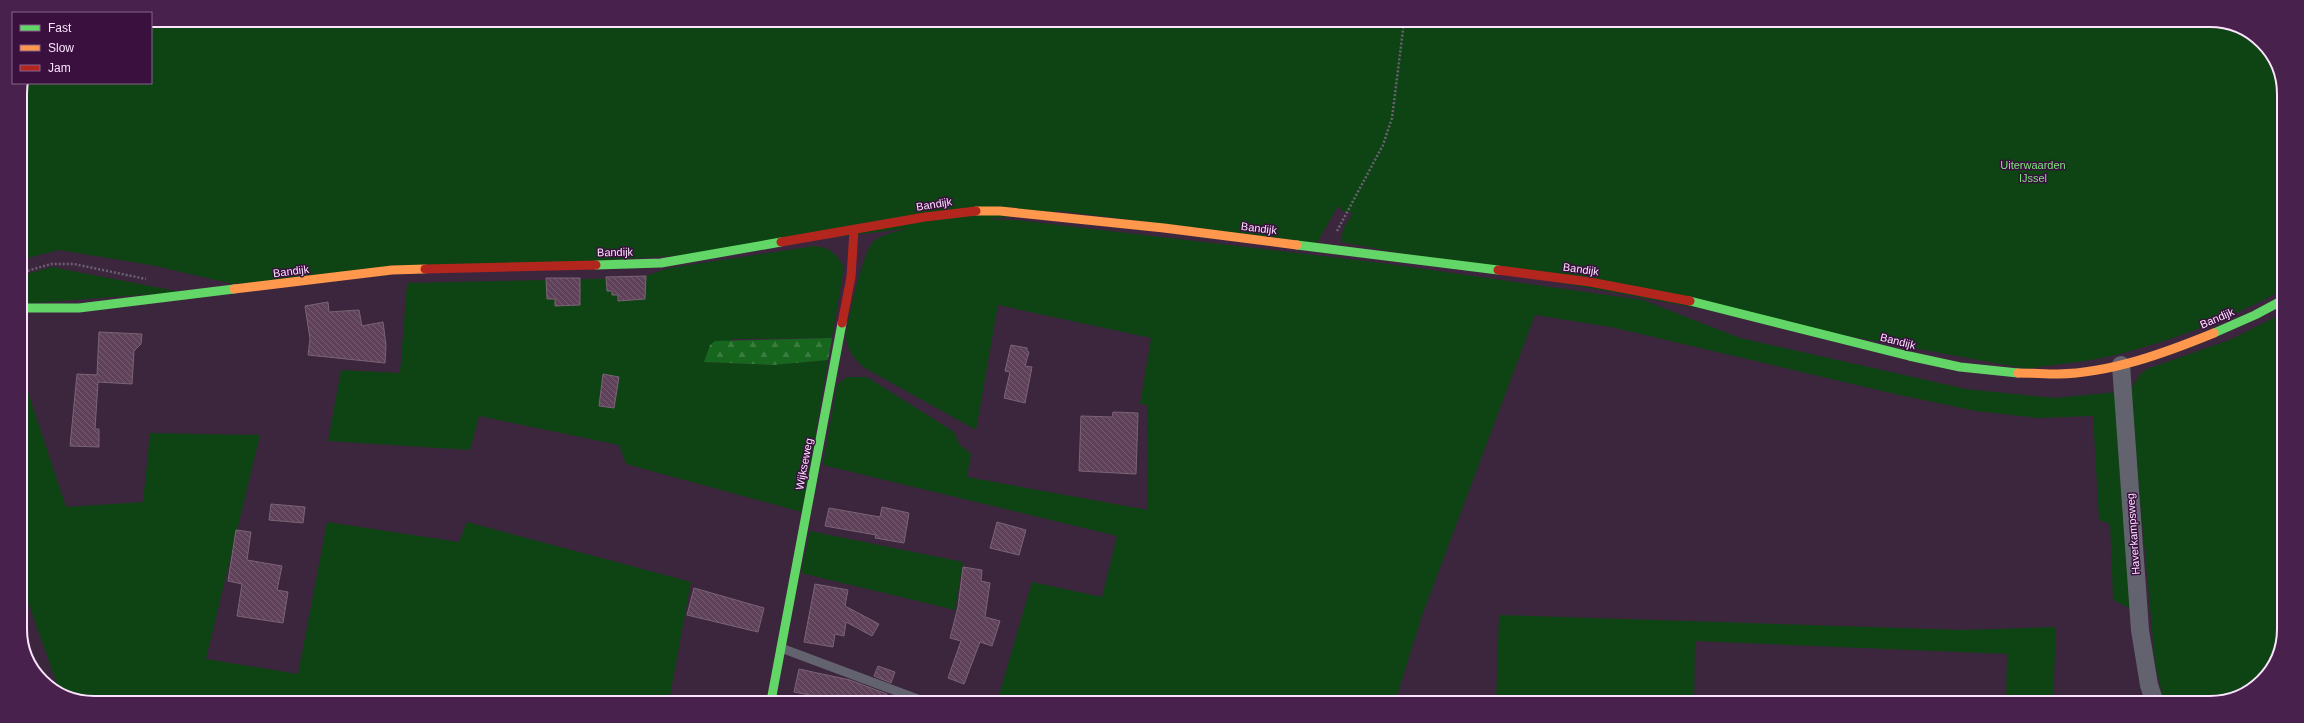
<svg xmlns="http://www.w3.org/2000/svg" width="2304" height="723" viewBox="0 0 2304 723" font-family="Arial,sans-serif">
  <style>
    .green { fill: #0e4313 }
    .forest { fill: url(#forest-firs) }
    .building { fill: url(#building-back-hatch); stroke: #7a6476 }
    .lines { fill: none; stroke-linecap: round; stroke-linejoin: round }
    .path { stroke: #6a6271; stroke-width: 2.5; stroke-dasharray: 2 2; stroke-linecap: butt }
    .lane { stroke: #62636e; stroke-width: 9 }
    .street { stroke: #62636e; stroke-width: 18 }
    .fast { stroke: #63d668; stroke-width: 9 }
    .slow { stroke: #ff974d; stroke-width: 9 }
    .jam { stroke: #b3261e; stroke-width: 9 }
    .labels { text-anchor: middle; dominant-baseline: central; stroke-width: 3; stroke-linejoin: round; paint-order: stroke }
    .park-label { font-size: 11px; fill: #7be77b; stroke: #39103e }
    .street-label { font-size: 11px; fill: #fde3ff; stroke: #39103e }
    .rim { fill: none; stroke: #fde3ff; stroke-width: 2 }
  </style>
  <defs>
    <pattern id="forest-firs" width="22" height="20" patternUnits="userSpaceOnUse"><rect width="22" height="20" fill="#17661e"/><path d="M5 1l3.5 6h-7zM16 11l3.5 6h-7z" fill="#3a7c40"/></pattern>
    <pattern id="building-back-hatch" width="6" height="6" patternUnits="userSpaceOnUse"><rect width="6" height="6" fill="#5f4259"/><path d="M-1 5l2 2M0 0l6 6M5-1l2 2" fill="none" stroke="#775d72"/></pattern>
  </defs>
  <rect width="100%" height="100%" fill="#3c263e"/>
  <!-- green -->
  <path class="green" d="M151 20 2229 23 2266 45 2284 89 2283 290C2231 318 2174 340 2116 355 2087 362 2056 364 2027 369L1341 242 1343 229 1353 213 1343 211 1338 206 1317 243 1059 211 672 256 233 284 151 265 59 250 20 260V94L22 83H151Z
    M970 219 1016 220 1382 263 1643 300 1740 338 1966 389 2054 398 2118 392 2133 610 2113 600 2110 524 2099 520 2093 416 2038 418 1976 411 1895 394 1611 327 1535 315 1423 613 1395 702H997L1032 582 1102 597 1117 536 823 465 837 385 847 377H867L954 432 959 444 971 454 967 477 1148 510 1147 405 1140 404 1151 338 998 305 976 430 863 367C854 358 846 349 846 336 847 320 863 252 873 242 887 228 948 223 970 219Z
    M814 246C830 248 835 252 844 267L832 338 732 339 704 362 773 365 828 360 802 512 626 464 619 445 479 416 470 450 328 441 341 370 400 373 407 283 640 278 669 268Z
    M52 267 181 292 20 304V276Z
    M2283 313 2281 648 2255 688 2210 703H2164L2155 662 2130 390 2141 373 2147 369 2232 339Z
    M20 322 24 323 25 383 66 507 143 502 150 433 260 435 206 659 298 674 327 522 459 542 467 522 691 582 669 701 75 700 59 690 20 579Z
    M810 531 963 562 955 610 801 573Z
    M1499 615 1963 630 2056 627 2053 703H2006L2007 654 1695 641 1694 702H1496Z"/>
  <!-- forest -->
  <path class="forest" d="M832 338 828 360 773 365 704 362 710 345 715 341Z"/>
  <!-- building -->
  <path class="building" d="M646 276 645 299 618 301V295H612V291H607L606 277Z
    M546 278H580V305L555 306V299H547Z
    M328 302 329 312 359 310 362 326 383 322 386 345 385 363 308 355 310 339 305 306Z
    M99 332 142 334 141 344 134 351 132 384 98 382 95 429H99V447L70 446 77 374 97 375Z
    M1011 345 1027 348V351L1029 352 1025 366 1032 367 1025 403 1004 398 1010 372 1005 371Z
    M603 374 619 377 614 408 599 406Z
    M1113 412 1138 413 1136 474 1079 471 1081 416 1112 417Z
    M271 504 305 507 303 523 269 520Z
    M882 507 909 513 904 543 875 538 876 535 825 526 829 508 880 517Z
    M997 522 1026 530 1019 555 990 548Z
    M236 530 251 532 247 560 282 566 277 590 288 592 283 623 237 616 242 584 228 581Z
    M963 567 982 570 981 581 990 583 985 617 1000 621 992 646 980 642 964 684 948 678 961 641 950 638 958 607Z
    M815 584 848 590 845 606 879 624 872 636 846 622 844 636 835 634 833 647 804 642Z
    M694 588 764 608 758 632 687 615Z
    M878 666 895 672 891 683 874 676Z
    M799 669 850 680 887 694 884 701H834L835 700 794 692Z"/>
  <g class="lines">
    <!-- path -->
    <path class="path" d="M1337 231 1383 145 1392 118 1404 22
      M20 273 51 264H74L146 279"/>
    <!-- lane -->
    <path class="lane" d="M781 648 923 701"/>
    <!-- street -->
    <path class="street" d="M2121 365 2140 630 2149 685 2155 703"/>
    <!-- fast -->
    <path class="fast" d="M1297 245 1498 270
      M596 265 661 263 781 242
      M1690 301 1909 356 1960 367 2018 373
      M20 308H79L234 289
      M2214 333 2255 315 2283 300
      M771 701 842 323"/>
    <!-- slow -->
    <path class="slow" d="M976 211H1000L1164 228 1297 245
      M234 289 392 270 425 269
      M2018 373C2031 373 2045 374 2058 374 2111 373 2165 353 2214 333"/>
    <!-- jam -->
    <path class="jam" d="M781 242 925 217 976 211
      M425 269 596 265
      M1498 270 1590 282 1690 301
      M842 323 851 277 854 230"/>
  </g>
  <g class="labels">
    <!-- park labels -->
    <g class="park-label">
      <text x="2033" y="165">Uiterwaarden<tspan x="2033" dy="13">IJssel</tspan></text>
    </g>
    <!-- street labels -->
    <g class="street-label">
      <text transform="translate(934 204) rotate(-9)">Bandijk</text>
      <text transform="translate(1259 228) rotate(7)">Bandijk</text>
      <text transform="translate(615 252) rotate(-1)">Bandijk</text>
      <text transform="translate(1581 269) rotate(8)">Bandijk</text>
      <text transform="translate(291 271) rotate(-7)">Bandijk</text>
      <text transform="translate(2217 318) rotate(-23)">Bandijk</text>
      <text transform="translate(1898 341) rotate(14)">Bandijk</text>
      <text transform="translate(804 464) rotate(-79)">Wijkseweg</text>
      <text transform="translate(2133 534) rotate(-94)">Haverkampsweg</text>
    </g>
  </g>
  <!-- crop -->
  <path d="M0 0H2304V723H0ZM94 27H2210A67 67 0 0 1 2277 94V629A67 67 0 0 1 2210 696H94A67 67 0 0 1 27 629V94A67 67 0 0 1 94 27Z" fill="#49214d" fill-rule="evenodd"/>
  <path class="rim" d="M94 27H2210A67 67 0 0 1 2277 94V629A67 67 0 0 1 2210 696H94A67 67 0 0 1 27 629V94A67 67 0 0 1 94 27Z"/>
  <!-- legend -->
  <rect x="12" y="12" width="140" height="72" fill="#39103e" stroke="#87648b"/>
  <rect x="20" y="25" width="20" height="6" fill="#63d668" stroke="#87648b"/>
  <text x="48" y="32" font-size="12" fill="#fde3ff">Fast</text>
  <rect x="20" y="45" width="20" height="6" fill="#ff974d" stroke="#87648b"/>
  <text x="48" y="52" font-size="12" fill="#fde3ff">Slow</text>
  <rect x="20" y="65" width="20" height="6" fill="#b3261e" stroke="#87648b"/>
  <text x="48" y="72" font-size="12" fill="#fde3ff">Jam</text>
</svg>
